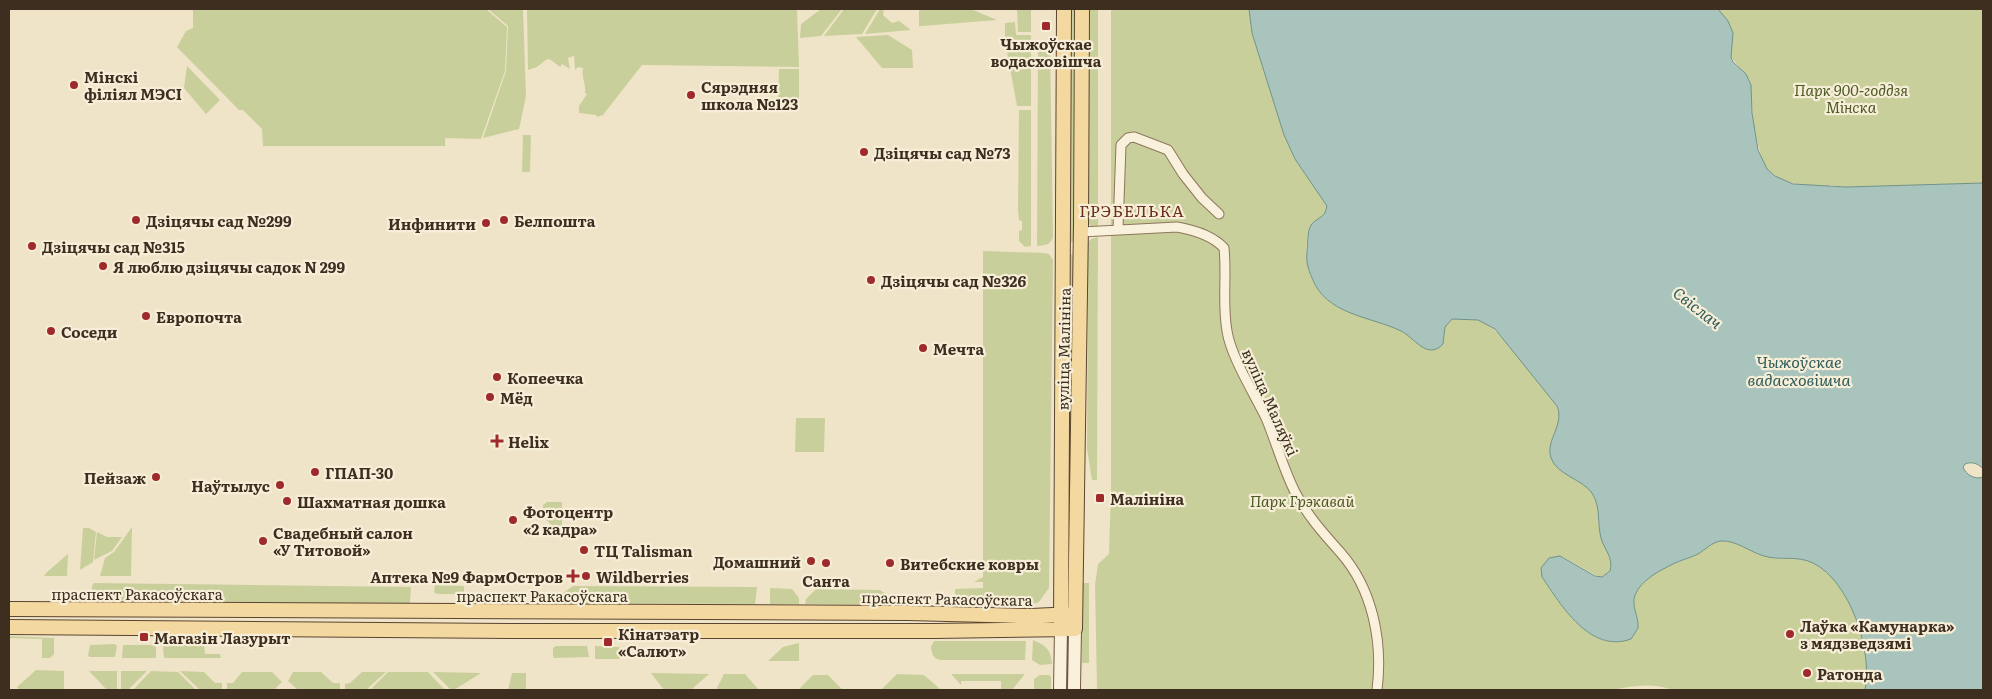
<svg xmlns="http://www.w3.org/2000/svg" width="1992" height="699" viewBox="0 0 1992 699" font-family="Literata,serif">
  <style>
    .green { fill: #c9cf9b }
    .water { fill: #a9c4bc; stroke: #6f938a }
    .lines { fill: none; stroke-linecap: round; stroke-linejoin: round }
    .minor-casing { stroke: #8d765c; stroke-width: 11 }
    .secondary-casing { stroke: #6f573f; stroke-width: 14 }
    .primary-casing { stroke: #5b4430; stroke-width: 16 }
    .minor { stroke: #faf1dc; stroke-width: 9 }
    .secondary { stroke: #faf1dc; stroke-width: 12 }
    .primary { stroke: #f3d9a0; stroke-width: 14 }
    .poi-dot { fill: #9e2a2b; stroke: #f7eed8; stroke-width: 2 }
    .labels { text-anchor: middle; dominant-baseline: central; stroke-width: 4.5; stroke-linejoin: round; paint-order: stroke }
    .poi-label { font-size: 15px; font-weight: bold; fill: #3d2e20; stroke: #f7eed8; text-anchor: start }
    .park-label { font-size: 15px; font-style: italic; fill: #4d5a26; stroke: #f7eed8 }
    .street-label { font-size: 15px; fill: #3d2e20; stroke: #f7eed8 }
    .neighbourhood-label { font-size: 16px; letter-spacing: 1px; fill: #6b2e1e; stroke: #f7eed8 }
    .water-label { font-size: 16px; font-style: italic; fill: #2f5d5a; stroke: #f7eed8 }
  </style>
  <rect width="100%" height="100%" fill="#f0e4c8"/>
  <!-- green -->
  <path class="green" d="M193 9H486L507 27 505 71 481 139 445 138V146H263L262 129 243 110H239L177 47 186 31 193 28Z
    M488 9H523L526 96 519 129 483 138 506 71 508 26Z
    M527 9H797L799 67 642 65 603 115 597 117 596 115 579 113V106L587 94 585 93C586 83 581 77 583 68L578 67 575 70 574 56 568 58 570 69 562 64 560 67 551 60 547 59 537 67 528 70Z
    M821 9H842L821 36 800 38 801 24Z
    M844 9H877L862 34 824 36Z
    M880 9H884L883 15 892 23 899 21 911 30 865 34Z
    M919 9H971L997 20 922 26H919Z
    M1017 9H1031V32H1018Z
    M1069 9H1074L1073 241 1071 243 1069 242Z
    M1089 9H1098V226H1091L1088 223Z
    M1111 9H1249L1252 33 1284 135 1295 159 1327 206 1326 213C1321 218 1314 220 1311 225 1305 234 1306 261 1309 271 1327 328 1387 308 1416 343L1444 341 1445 327 1452 319C1464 316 1478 318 1488 325 1501 332 1557 399 1559 412 1563 429 1546 442 1553 460 1558 473 1578 478 1588 488 1602 503 1596 521 1601 538 1605 550 1616 561 1608 574L1599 577 1563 557 1542 577C1562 605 1589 654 1631 639L1638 628C1639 616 1631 607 1635 595 1641 579 1659 571 1673 564 1680 561 1687 559 1694 556 1703 552 1711 542 1721 541 1737 540 1752 553 1768 557 1782 561 1798 556 1813 563 1851 581 1873 651 1865 690H1673C1652 682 1632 686 1611 690H1097L1095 585 1098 564 1109 554 1111 489Z
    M1718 9H1983V183L1846 187 1830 185V187L1806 186 1783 181 1767 169 1762 160 1753 125 1751 85 1749 79 1731 57C1732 28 1734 33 1718 9Z
    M1015 22 1016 35H1031V106H1017L1005 41V23Z
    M888 35 912 50 913 68H882L856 37Z
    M1050 45 1053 237C1050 245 1046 245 1037 246L1038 46Z
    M187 66 220 100 206 114 184 88Z
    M779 69H799V100L778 98Z
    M1019 110H1031V246L1025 247 1019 241V231L1022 230V221L1019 220 1018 210Z
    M523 135H531L530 172H522Z
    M1098 237 1097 480H1092L1087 449 1088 243 1091 239Z
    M983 251 1044 253 1049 254 1053 260 1049 588 1039 602 1023 608 955 605 958 600H983V597H957L955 594V589L983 588V582H974L983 577Z
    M1069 254 1073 255 1072 569H1068Z
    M796 418H825L824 452H795Z
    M547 502H562V532H559L543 517V505Z
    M132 527 131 576H100L105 558 114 552Z
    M83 528H89L96 532 93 562 80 570Z
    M97 532 107 537H122L112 551 94 560Z
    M68 554 67 576H44L46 573Z
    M94 583 411 587 410 604 92 600V586Z
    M1082 583H1089V663H1082Z
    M435 585 464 586V594H437L434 592Z
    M573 586 757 587 755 604 556 603V598Z
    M770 588 792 589 799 598V604H770Z
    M816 589 880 590 886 594V605L805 604 806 599Z
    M9 636 54 638V654L50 658H42V639L9 638Z
    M162 639H200L204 643 205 654H220L221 658H164Z
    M1033 640C1046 645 1051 650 1052 664L1040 665 1032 660Z
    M934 641H1026L1025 660H941C933 659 932 654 931 647Z
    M799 643V661H768L783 647Z
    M115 644 117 646 115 657H90L88 656 90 645Z
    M123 645H156V658H122Z
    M556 646H587L589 657 554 658 553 656V648Z
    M595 646 619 647 621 649V657L619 659H595Z
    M36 670 64 671V690H20L17 687Z
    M89 671H117V690H107Z
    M121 671H147L128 690H121Z
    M151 671 178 672 196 690H133Z
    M180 671 204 672 215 683H222V690H200Z
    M242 672H272L282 682 274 690H227V683H233Z
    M293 672H321L333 683H340V690H298L288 681Z
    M362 672H386L366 690H345V684L350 683Z
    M388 672H428L445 690H370Z
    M434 673 433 672 481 673 454 690H451Z
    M512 673H526V690H508Z
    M651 673 709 674 691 690H664Z
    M724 674H745L759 690H716Z
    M897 674 924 675 941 690H881Z
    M951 674H1025L1012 690H1001V681H961V685Z
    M813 675H828L843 690H798Z
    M1040 675H1049L1051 677V690H1034V679Z"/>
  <!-- water -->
  <path class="water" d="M1249 9H1718L1728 21 1733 33 1731 57 1733 62 1746 74 1751 85 1752 113 1758 150 1767 169 1775 176 1793 184 1846 187 1983 183V469C1979 464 1972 461 1965 464L1963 467C1966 475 1975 480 1983 477V690H1865C1873 651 1850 581 1813 563 1797 555 1780 561 1764 556 1750 552 1736 540 1721 541 1712 542 1705 550 1698 554 1690 558 1681 560 1673 564 1659 571 1641 580 1635 595 1631 607 1639 616 1638 628L1631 639C1590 654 1561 605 1542 577L1541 568 1549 558 1560 556 1595 576 1602 577 1610 571C1614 558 1604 549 1601 538 1597 523 1601 507 1592 493 1582 479 1557 475 1551 458 1545 440 1565 425 1557 406L1495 329 1478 320 1452 319 1445 327 1443 344C1427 361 1414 337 1401 331 1370 316 1326 315 1312 278 1308 269 1306 261 1307 252 1308 244 1307 232 1311 225 1314 220 1322 218 1325 213L1327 206 1295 159 1284 135 1252 33Z"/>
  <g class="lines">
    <defs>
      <path id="minor" d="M1118 229 1121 145 1128 138 1134 137 1168 150 1183 174 1202 198 1219 214
        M1081 232 1177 227C1194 230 1212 235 1224 248 1227 276 1222 304 1227 331 1231 357 1254 393 1266 418 1276 442 1283 468 1295 492 1307 515 1323 533 1340 552 1373 589 1383 642 1377 690"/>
      <path id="secondary" d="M1060 690 1061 630
        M1074 690 1075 629"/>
      <path id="primary" d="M9 609 907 613 1031 616 1075 614
        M1061 624 1064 9
        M9 627 517 631H935L1075 629 1081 225 1082 9"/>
    </defs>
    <!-- minor casing -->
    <use href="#minor" class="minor-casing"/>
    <!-- secondary casing -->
    <use href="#secondary" class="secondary-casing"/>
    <!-- primary casing -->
    <use href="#primary" class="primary-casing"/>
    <!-- minor -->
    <use href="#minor" class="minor"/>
    <!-- secondary -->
    <use href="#secondary" class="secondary"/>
    <!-- primary -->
    <use href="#primary" class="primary"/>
  </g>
  <!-- markers -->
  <g class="poi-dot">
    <rect x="1041" y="21" width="10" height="10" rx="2.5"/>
    <circle cx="74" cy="85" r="5"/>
    <circle cx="691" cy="95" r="5"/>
    <circle cx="864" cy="152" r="5"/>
    <circle cx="136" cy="220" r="5"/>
    <circle cx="504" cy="220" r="5"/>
    <circle cx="486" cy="223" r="5"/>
    <circle cx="32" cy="246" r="5"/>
    <circle cx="103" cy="266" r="5"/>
    <circle cx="871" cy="280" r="5"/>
    <circle cx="146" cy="316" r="5"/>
    <circle cx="51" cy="331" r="5"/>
    <circle cx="923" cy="348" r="5"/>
    <circle cx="497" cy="377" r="5"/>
    <circle cx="490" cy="397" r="5"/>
    <path d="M494.5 433.5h5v5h5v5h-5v5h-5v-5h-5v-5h5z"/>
    <circle cx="315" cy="472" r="5"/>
    <circle cx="156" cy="477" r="5"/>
    <circle cx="280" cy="485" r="5"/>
    <rect x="1095" y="493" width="10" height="10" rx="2.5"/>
    <circle cx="287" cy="501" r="5"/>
    <circle cx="513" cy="520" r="5"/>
    <circle cx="263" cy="541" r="5"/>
    <circle cx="584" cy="550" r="5"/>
    <circle cx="811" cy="561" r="5"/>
    <circle cx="826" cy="563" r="5"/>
    <circle cx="890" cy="563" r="5"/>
    <path d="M570.5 568.5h5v5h5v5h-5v5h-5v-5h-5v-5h5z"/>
    <circle cx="586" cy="576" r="5"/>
    <circle cx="1790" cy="634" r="5"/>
    <rect x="139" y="632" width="10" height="10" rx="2.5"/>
    <rect x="603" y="637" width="10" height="10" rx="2.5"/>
    <circle cx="1807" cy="673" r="5"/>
  </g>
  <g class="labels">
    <!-- poi labels -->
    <g class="poi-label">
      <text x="1046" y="43" text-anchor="middle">Чыжоўскае<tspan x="1046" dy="17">водасховішча</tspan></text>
      <text x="84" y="76">Мінскі<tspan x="84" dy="17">філіял МЭСІ</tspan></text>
      <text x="701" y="86">Сярэдняя<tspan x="701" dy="17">школа №123</tspan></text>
      <text x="874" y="152">Дзіцячы сад №73</text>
      <text x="146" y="220">Дзіцячы сад №299</text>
      <text x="514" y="220">Белпошта</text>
      <text x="476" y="223" text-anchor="end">Инфинити</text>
      <text x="42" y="246">Дзіцячы сад №315</text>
      <text x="113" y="266">Я люблю дзіцячы садок N 299</text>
      <text x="881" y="280">Дзіцячы сад №326</text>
      <text x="156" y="316">Европочта</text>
      <text x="61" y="331">Соседи</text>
      <text x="933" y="348">Мечта</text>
      <text x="507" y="377">Копеечка</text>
      <text x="500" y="397">Мёд</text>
      <text x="508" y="441">Helix</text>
      <text x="325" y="472">ГПАП-30</text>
      <text x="146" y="477" text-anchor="end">Пейзаж</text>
      <text x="270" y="485" text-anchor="end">Наўтылус</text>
      <text x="1110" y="498">Малініна</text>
      <text x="297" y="501">Шахматная дошка</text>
      <text x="523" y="511">Фотоцентр<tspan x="523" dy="17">«2 кадра»</tspan></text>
      <text x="273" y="532">Свадебный салон<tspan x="273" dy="17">«У Титовой»</tspan></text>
      <text x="594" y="550">ТЦ Talisman</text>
      <text x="801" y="561" text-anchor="end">Домашний</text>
      <text x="900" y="563">Витебские ковры</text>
      <text x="563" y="576" text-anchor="end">Аптека №9 ФармОстров</text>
      <text x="596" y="576">Wildberries</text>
      <text x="826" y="580" text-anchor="middle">Санта</text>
      <text x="1800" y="625">Лаўка «Камунарка»<tspan x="1800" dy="17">з мядзведзямі</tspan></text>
      <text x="618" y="633">Кінатэатр<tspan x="618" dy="17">«Салют»</tspan></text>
      <text x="154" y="637">Магазін Лазурыт</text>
      <text x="1817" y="673">Ратонда</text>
    </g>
    <!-- park labels -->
    <g class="park-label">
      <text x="1851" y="89">Парк 900-годдзя<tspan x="1851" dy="17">Мінска</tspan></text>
      <text x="1302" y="500">Парк Грэкавай</text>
    </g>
    <!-- street labels -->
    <g class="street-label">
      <text transform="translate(1063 349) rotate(-89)">вуліца Малініна</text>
      <text transform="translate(1271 402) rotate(66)">вуліца Маляўкі</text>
      <text x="137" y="593">праспект Ракасоўскага</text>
      <text x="542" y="595">праспект Ракасоўскага</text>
      <text transform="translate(947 598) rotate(1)">праспект Ракасоўскага</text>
    </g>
    <!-- neighbourhood labels -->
    <g class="neighbourhood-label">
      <text x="1132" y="210">ГРЭБЕЛЬКА</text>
    </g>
    <!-- water labels -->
    <g class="water-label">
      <text transform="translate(1698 307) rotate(38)">Свіслач</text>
      <text x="1799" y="361">Чыжоўскае<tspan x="1799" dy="18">вадасховішча</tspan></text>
    </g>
  </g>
  <!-- border -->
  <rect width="1992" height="699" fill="none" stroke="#3d2e20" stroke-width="20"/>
</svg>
